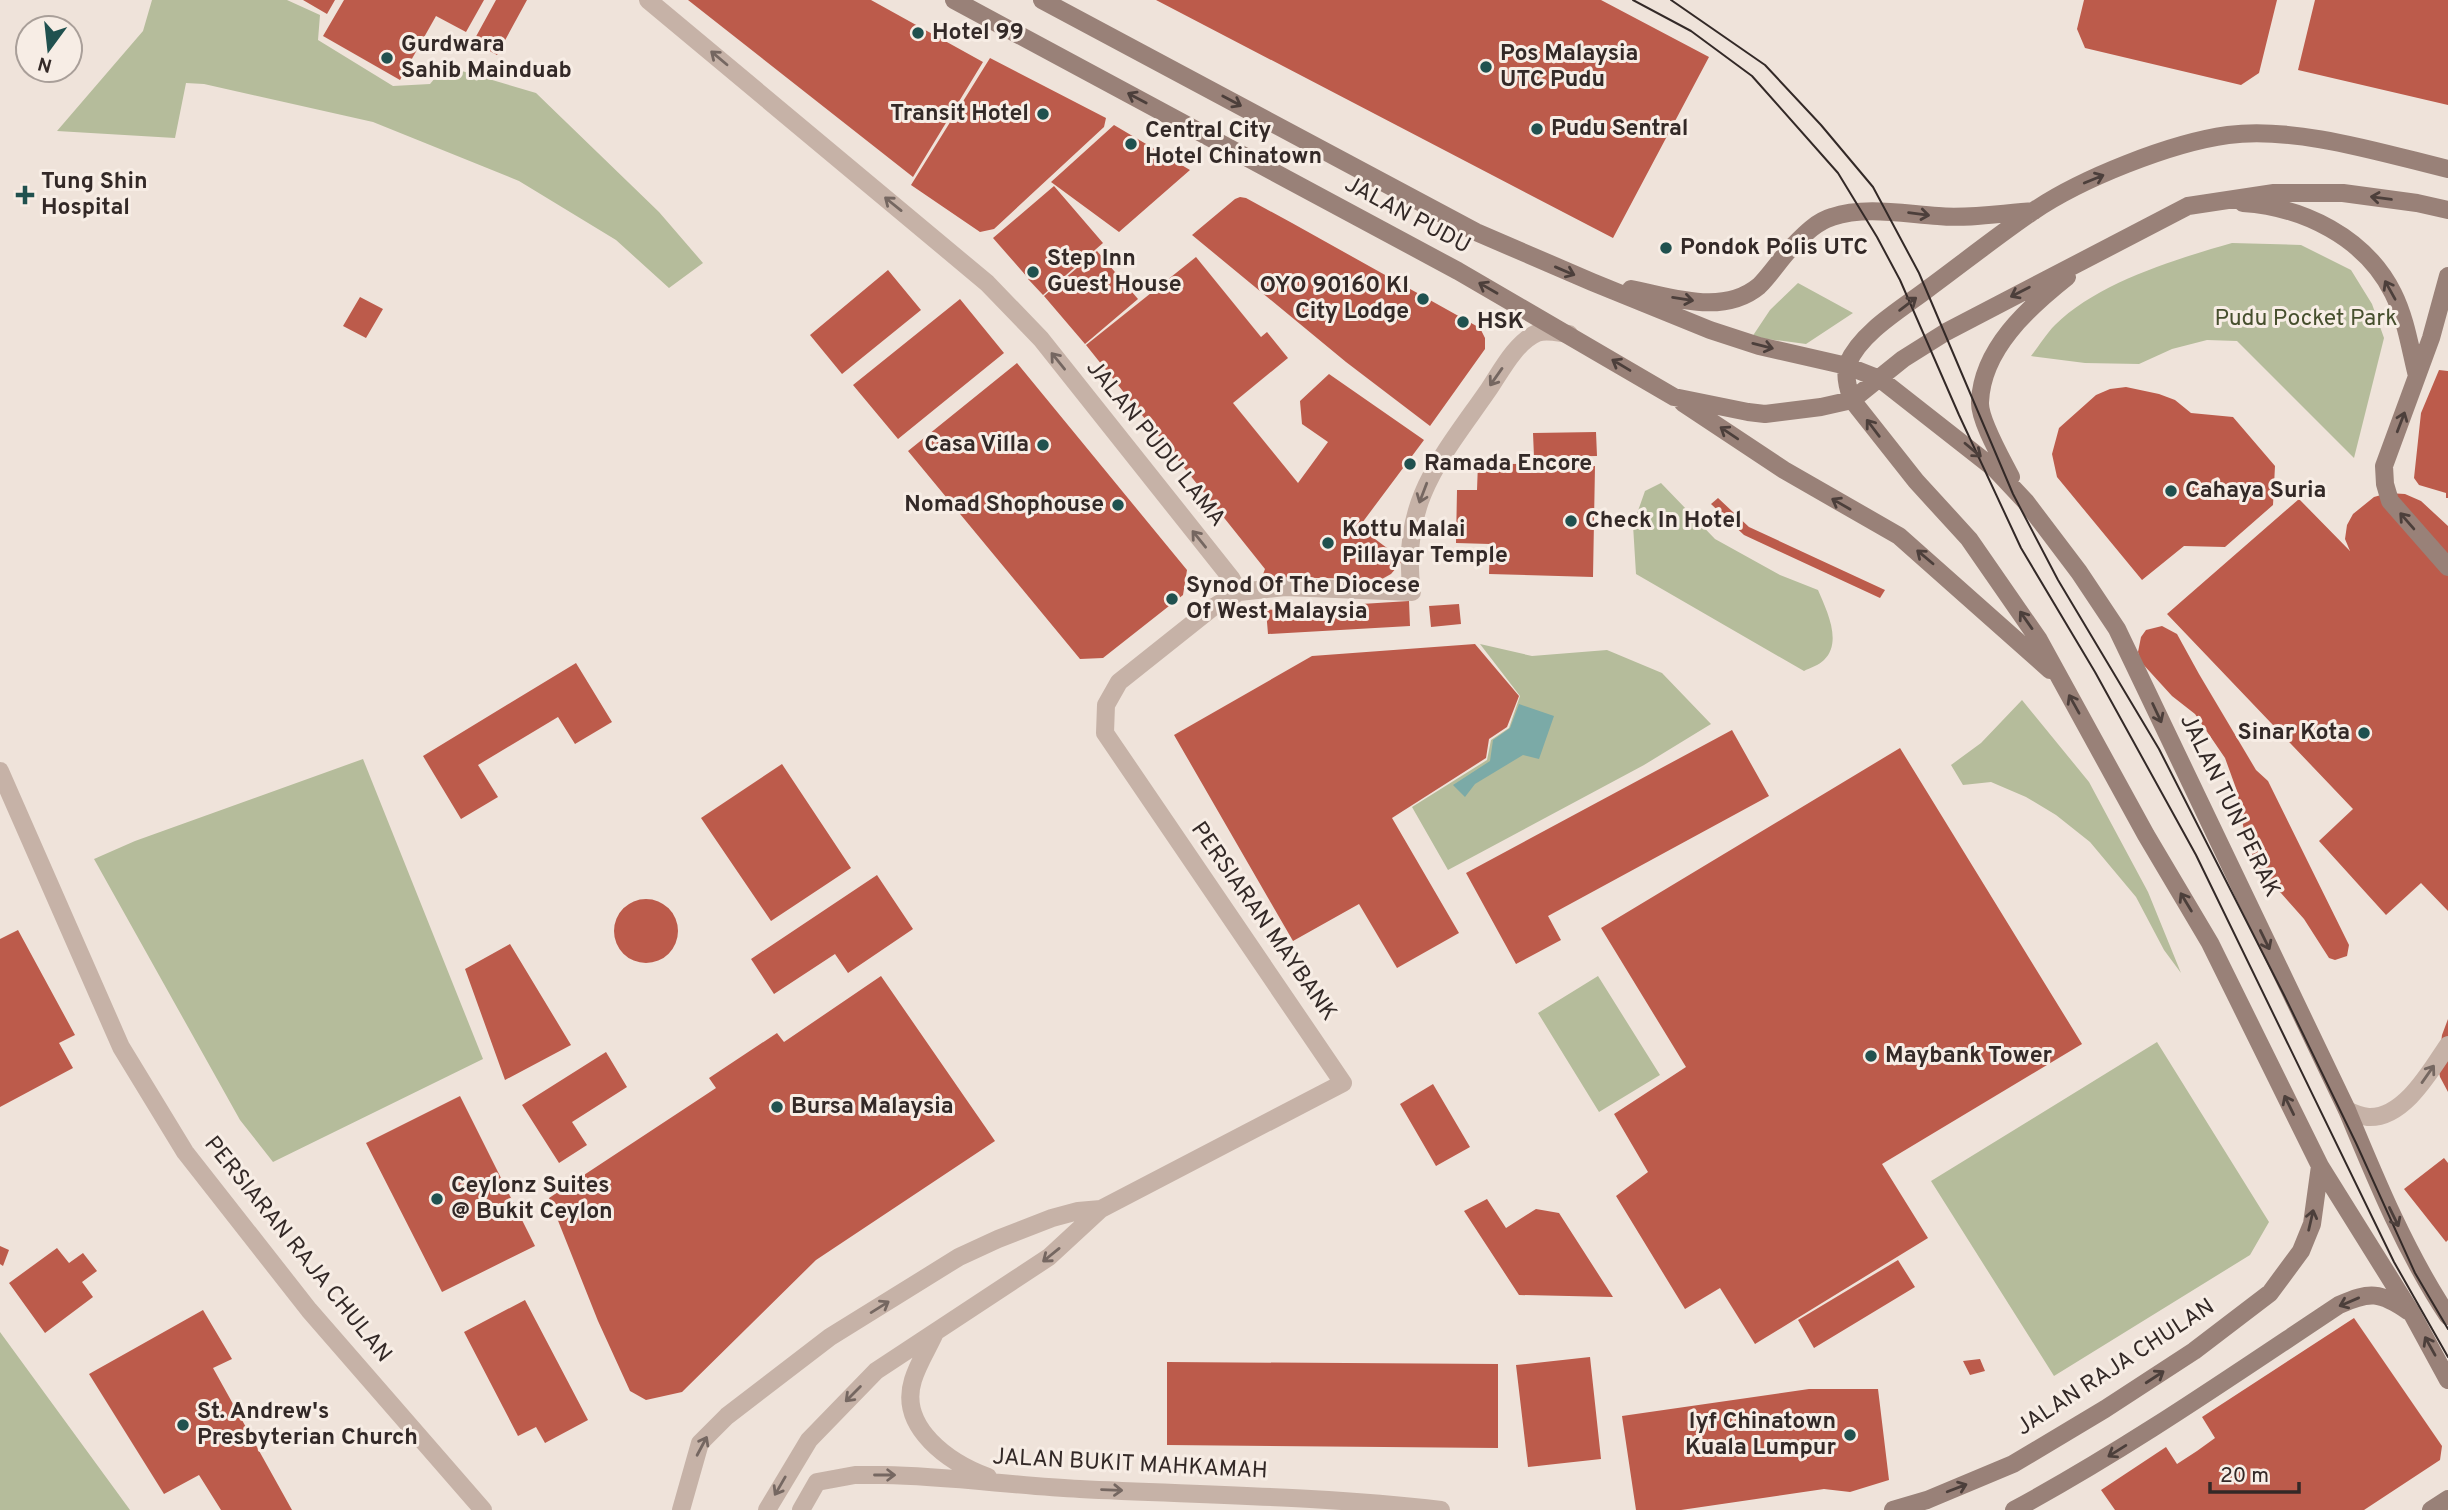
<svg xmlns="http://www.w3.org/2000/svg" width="2448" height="1510" viewBox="0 0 2448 1510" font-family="Overpass,sans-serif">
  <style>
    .green { fill: #b5bc9b }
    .water { fill: #7baaa7 }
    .building { fill: #bc5b4b }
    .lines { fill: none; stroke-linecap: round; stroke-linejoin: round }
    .street { stroke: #c6b2a7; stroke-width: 18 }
    .secondary { stroke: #998178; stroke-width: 18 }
    .tram { stroke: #332927; stroke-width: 2 }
    .oneway { stroke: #756761 }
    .oneway2 { stroke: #4c3f3b }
    .poi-dot { fill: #20514f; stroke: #f7ede5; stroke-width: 2.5 }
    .labels { text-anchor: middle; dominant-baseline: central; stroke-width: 6; stroke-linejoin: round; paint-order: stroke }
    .poi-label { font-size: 23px; font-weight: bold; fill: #332927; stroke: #f7ede5; text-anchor: start }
    .street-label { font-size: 23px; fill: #332927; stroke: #f7ede5 }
    .park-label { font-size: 23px; fill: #464f2d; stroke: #f7ede5 }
  </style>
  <rect width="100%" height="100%" fill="#efe3da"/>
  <!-- green -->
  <path class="green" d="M152 0H287L320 15 318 40 393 86 430 84 445 66 536 93 659 212 703 263 669 288 616 240 519 181 373 122 204 84 186 83 175 138 57 131 143 31Z
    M2232 243 2301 245 2351 270 2372 304 2384 338 2354 458 2237 341 2207 340 2172 349 2139 364 2085 363 2031 356C2039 346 2046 334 2055 325 2097 283 2176 259 2232 243Z
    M1798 283 1853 313 1806 344 1752 337 1770 310Z
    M1661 483 1715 539 1780 575 1818 590C1826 609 1843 642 1824 660 1819 665 1810 668 1804 671L1636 574 1633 525 1645 491Z
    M1480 644 1532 656 1607 650 1662 673 1711 724 1644 765 1448 870 1412 807 1487 760 1491 740 1509 728 1520 696Z
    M2022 700 2089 782 2148 892 2181 973 2164 950 2136 897 2090 842 2056 815 2026 797 1991 782 1963 785 1951 765 1981 743Z
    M363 759 483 1059 273 1162 240 1120 94 859 135 841Z
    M1598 976 1660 1075 1599 1112 1538 1013Z
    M2157 1042 2269 1222 2250 1255 2054 1376 1931 1181Z
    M0 1332 130 1510H0Z"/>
  <!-- water -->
  <path class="water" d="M1519 704 1554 716 1539 759 1523 755 1475 784 1465 797 1453 785 1490 761 1493 740 1510 728Z"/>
  <!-- building -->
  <path class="building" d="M303 0H335L327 14Z
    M344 0H484L466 32 436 16 400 80 323 36Z
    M496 0H527L497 55 473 42Z
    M688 0H871L983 62 913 177Z
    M1156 0H1601L1709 57 1613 238Z
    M2084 0H2277L2259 73 2241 85 2085 48 2077 29Z
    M2315 0H2448V105L2298 70Z
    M990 58 1106 118 1104 127 994 229 980 232 911 185Z
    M1114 125 1190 170 1119 232 1051 182Z
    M1054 186 1103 243 1043 295 1028 279 1039 268 1028 278 993 238Z
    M1240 197 1246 198 1292 223 1480 328 1485 338V349L1430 426 1346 362 1192 235 1235 199Z
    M1097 251 1138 299 1085 344 1044 296Z
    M1196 257 1261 337 1267 332 1288 358 1233 403 1298 483 1328 442 1302 424 1300 401 1329 374 1424 440 1359 527 1403 560 1391 574 1382 579 1262 577 1265 569 1086 345Z
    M888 270 921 310 842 374 810 335Z
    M360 297 383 309 366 338 343 326Z
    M960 299 1004 353 898 439 853 385Z
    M1017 363 1187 570 1183 595 1103 658 1080 659 908 451Z
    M2439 370 2448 371V498H2446V493L2419 485 2414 478 2421 413Z
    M2126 387 2159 394 2175 400 2191 413 2233 417 2275 466 2273 505 2225 547 2184 546 2142 580 2057 477 2052 454 2059 428 2096 395 2110 389Z
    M1596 432 1597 456 1534 457 1533 433Z
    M1478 463 1595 466 1593 577 1489 574 1490 544 1456 543 1457 490H1477Z
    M2388 493 2405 494 2421 501 2448 526V911L2421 883 2386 915 2319 841 2353 809 2167 614 2299 499 2350 551 2345 539 2347 525 2353 514 2374 497Z
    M1718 498 1749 527 1885 590 1880 598 1744 535 1711 504Z
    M1409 601 1410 626 1268 634 1266 610Z
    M1459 604 1461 624 1431 627 1429 606Z
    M2162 626 2177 634 2199 674 2256 770 2268 781 2349 945 2347 956 2335 960 2329 958 2304 919 2258 867 2246 842 2237 791 2225 758 2195 714 2172 696 2141 662 2138 652 2141 637 2146 630Z
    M1475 644 1519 696 1507 727 1489 739 1486 758 1392 818 1459 933 1397 968 1359 904 1293 941 1174 735 1312 656Z
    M576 663 612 722 575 744 558 717 478 765 498 797 461 819 423 756Z
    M1732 730 1769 796 1548 916 1561 940 1516 964 1466 873Z
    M1900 748 2082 1044 1882 1164 1928 1238 1755 1344 1720 1288 1685 1309 1616 1196 1648 1172 1614 1114 1686 1067 1601 928Z
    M782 764 851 868 771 921 701 818Z
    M877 875 913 929 848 973 835 954 774 994 751 959Z
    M614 931a32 32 0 1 1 64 0a32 32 0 1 1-64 0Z
    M18 930 75 1035 59 1043 73 1068 0 1107V939Z
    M510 944 571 1045 505 1080 465 969Z
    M881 976 995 1141 816 1260 682 1392 646 1400 630 1391 598 1321 549 1198 716 1088 709 1078 777 1033 784 1042Z
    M2448 1019V1092L2440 1077 2438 1067 2442 1035Z
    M606 1052 627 1087 572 1122 587 1145 559 1163 522 1105Z
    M1433 1084 1470 1147 1436 1166 1400 1104Z
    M460 1096 535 1246 442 1292 366 1143Z
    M2444 1158 2448 1163V1240L2446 1242 2404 1189Z
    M1487 1199 1506 1228 1536 1209 1559 1213 1613 1297 1519 1295 1464 1211Z
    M0 1246 9 1250 3 1266 0 1264Z
    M57 1248 69 1263 83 1253 97 1271 82 1282 93 1297 45 1333 9 1283Z
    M1898 1260 1915 1287 1814 1348 1798 1320Z
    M525 1300 588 1420 545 1443 536 1427 518 1436 464 1332Z
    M203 1310 232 1359 213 1368 292 1510H221L199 1475 164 1494 89 1374Z
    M2354 1318 2442 1446 2440 1460 2364 1510H2115L2101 1490 2166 1447 2177 1464 2197 1451 2215 1438 2202 1417Z
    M1590 1357 1601 1459 1528 1467 1516 1365Z
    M1980 1359 1985 1371 1970 1375 1963 1361Z
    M1167 1362 1498 1364V1448L1167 1445Z
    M1809 1389H1878L1889 1480 1850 1492 1824 1489 1681 1510H1636L1622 1416Z"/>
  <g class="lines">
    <!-- street -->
    <path class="street" d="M648 0 987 283 1041 339 1231 578 1239 592 1285 587 1412 592C1399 502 1442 457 1489 389 1501 371 1516 342 1537 333 1546 329 1559 333 1569 334
      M0 771 121 1047 185 1152 309 1310 483 1510
      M2347 1110C2353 1113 2361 1116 2368 1117 2404 1119 2431 1070 2448 1045
      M934 1335C927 1350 918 1364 913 1380 898 1428 950 1463 988 1477
      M681 1510 700 1443 727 1416 830 1337 959 1257 998 1239 1052 1218 1078 1211 1101 1209
      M767 1510 809 1440 876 1371 1049 1257 1101 1209 1343 1083 1105 733 1106 705 1119 682 1212 608 1239 592
      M801 1510 817 1482 855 1475H884C950 1476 1015 1486 1080 1489 1201 1495 1321 1496 1441 1510"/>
    <!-- secondary -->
    <path class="secondary" d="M954 0 1458 271 1674 397 1748 412 1765 414 1821 407 1852 400 1903 359 1946 332 2188 206 2274 193H2343L2417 203 2448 210
      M1042 0 1476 232 1592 282 1710 330 1759 346 1847 366 1880 379 1996 470 2026 502 2079 572 2117 629 2347 1110C2376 1180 2406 1253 2448 1316
      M2448 169C2382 153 2296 126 2228 135 2170 143 2080 179 2032 212 1997 236 1963 263 1929 288 1903 308 1861 332 1848 363 1844 374 1848 389 1852 400L1916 481 1969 539 2039 640 2146 835 2210 943 2320 1166 2411 1312 2448 1380
      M2243 203C2303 207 2365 237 2393 293 2406 319 2410 348 2417 376
      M2448 276 2431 338 2384 466 2385 484 2390 501 2448 567
      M1631 289C1672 297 1723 316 1759 286 1770 275 1779 261 1790 249 1802 237 1815 222 1832 217 1864 206 1905 214 1938 216 1969 219 2002 213 2034 211
      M1683 403 1784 470 1899 536 2050 670
      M2011 477C2003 461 1979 420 1980 402 1982 349 2028 308 2067 277
      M1893 1510 1927 1500 2013 1464 2105 1409 2194 1351 2270 1293 2301 1251 2312 1224 2320 1166
      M2014 1510C2127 1449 2232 1376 2339 1305 2370 1291 2380 1292 2408 1311
      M2431 1510 2448 1499"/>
    <!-- tram -->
    <path class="tram" d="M1633 0 1691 31 1752 76 1838 173 1877 237 1900 280 1959 415 2021 548 2095 672 2196 855 2394 1262 2448 1357
      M1671 0 1765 65 1821 125 1873 187 1919 273 2013 494 2058 580 2159 749 2285 997 2356 1143 2415 1273 2448 1329"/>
  </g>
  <!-- one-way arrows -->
  <defs><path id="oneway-shaft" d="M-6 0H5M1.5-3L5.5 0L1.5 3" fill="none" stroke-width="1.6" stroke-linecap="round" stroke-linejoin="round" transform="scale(1.75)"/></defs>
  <g class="oneway">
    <use href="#oneway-shaft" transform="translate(719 58) rotate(-140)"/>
    <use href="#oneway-shaft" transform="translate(893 204) rotate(-141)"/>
    <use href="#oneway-shaft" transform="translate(1058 361) rotate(-129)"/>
    <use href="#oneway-shaft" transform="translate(1496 377) rotate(125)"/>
    <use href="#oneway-shaft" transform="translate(1423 493) rotate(111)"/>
    <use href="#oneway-shaft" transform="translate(1199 539) rotate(-129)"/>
    <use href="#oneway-shaft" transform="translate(2428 1074) rotate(-55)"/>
    <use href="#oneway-shaft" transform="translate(1051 1255) rotate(141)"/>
    <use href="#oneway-shaft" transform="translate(880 1307) rotate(-32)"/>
    <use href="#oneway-shaft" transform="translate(853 1394) rotate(135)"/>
    <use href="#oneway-shaft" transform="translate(702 1446) rotate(-62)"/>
    <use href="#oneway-shaft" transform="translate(885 1475)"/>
    <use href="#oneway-shaft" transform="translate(780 1486) rotate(120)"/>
    <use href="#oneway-shaft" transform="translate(1112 1490) rotate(2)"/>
  </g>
  <g class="oneway2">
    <use href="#oneway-shaft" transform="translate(1137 98) rotate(-152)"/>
    <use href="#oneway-shaft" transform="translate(1232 101) rotate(28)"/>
    <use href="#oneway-shaft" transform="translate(2094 179) rotate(-22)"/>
    <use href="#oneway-shaft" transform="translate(2381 198) rotate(-172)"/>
    <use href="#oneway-shaft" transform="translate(1919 214) rotate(7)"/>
    <use href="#oneway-shaft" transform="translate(1565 271) rotate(23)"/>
    <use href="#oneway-shaft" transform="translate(1488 288) rotate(-150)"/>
    <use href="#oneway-shaft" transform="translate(2390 290) rotate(-119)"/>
    <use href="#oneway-shaft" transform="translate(2020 292) rotate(153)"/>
    <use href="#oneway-shaft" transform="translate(1683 299) rotate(9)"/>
    <use href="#oneway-shaft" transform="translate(1908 304) rotate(-37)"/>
    <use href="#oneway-shaft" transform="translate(1763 346) rotate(14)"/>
    <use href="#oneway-shaft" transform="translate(1621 365) rotate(-149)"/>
    <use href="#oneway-shaft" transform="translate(2401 422) rotate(-69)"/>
    <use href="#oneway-shaft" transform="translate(1873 428) rotate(-127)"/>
    <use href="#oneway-shaft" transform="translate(1729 433) rotate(-146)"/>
    <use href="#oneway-shaft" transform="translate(1973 450) rotate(40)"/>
    <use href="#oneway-shaft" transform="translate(1841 504) rotate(-150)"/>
    <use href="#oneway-shaft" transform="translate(2407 521) rotate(-131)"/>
    <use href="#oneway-shaft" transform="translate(1925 557) rotate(-140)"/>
    <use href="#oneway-shaft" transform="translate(2026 620) rotate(-125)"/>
    <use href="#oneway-shaft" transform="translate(2074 704) rotate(-119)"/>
    <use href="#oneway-shaft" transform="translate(2157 713) rotate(65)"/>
    <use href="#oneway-shaft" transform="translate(2186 902) rotate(-121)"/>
    <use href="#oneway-shaft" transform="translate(2265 940) rotate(64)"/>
    <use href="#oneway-shaft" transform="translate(2289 1105) rotate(-116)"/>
    <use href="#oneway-shaft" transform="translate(2394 1217) rotate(64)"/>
    <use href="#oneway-shaft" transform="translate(2311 1220) rotate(-77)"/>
    <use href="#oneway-shaft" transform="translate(2349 1302) rotate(157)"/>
    <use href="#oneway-shaft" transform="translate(2430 1346) rotate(-119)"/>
    <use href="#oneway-shaft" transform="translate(2155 1377) rotate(-33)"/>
    <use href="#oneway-shaft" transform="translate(2117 1451) rotate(148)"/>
    <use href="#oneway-shaft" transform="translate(1957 1488) rotate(-21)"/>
  </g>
  <!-- markers -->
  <g class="poi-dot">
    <circle cx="918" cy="33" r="7"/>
    <circle cx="387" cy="58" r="7"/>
    <circle cx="1486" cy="67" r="7"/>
    <circle cx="1043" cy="114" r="7"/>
    <circle cx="1537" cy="129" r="7"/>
    <circle cx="1131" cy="144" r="7"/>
    <path d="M21.5 184.5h7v7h7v7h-7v7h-7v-7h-7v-7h7z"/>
    <circle cx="1666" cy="248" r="7"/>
    <circle cx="1033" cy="272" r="7"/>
    <circle cx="1423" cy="299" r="7"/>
    <circle cx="1463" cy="322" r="7"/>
    <circle cx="1043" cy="445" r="7"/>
    <circle cx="1410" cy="464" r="7"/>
    <circle cx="2171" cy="491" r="7"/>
    <circle cx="1118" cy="505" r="7"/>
    <circle cx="1571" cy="521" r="7"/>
    <circle cx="1328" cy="543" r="7"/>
    <circle cx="1172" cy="599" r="7"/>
    <circle cx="2364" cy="733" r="7"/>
    <circle cx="1871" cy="1056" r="7"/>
    <circle cx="777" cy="1107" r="7"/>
    <circle cx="437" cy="1199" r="7"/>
    <circle cx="183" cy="1425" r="7"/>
    <circle cx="1850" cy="1435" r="7"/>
  </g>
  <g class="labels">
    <!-- poi labels -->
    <g class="poi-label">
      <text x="932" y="33">Hotel 99</text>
      <text x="401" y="45">Gurdwara<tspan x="401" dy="26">Sahib Mainduab</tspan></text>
      <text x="1500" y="54">Pos Malaysia<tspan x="1500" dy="26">UTC Pudu</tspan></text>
      <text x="1029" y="114" text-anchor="end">Transit Hotel</text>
      <text x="1551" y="129">Pudu Sentral</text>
      <text x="1145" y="131">Central City<tspan x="1145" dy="26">Hotel Chinatown</tspan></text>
      <text x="41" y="182">Tung Shin<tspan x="41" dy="26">Hospital</tspan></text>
      <text x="1680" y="248">Pondok Polis UTC</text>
      <text x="1047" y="259">Step Inn<tspan x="1047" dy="26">Guest House</tspan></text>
      <text x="1409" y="286" text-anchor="end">OYO 90160 Kl<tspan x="1409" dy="26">City Lodge</tspan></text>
      <text x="1477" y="322">HSK</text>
      <text x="1029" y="445" text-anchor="end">Casa Villa</text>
      <text x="1424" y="464">Ramada Encore</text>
      <text x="2185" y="491">Cahaya Suria</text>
      <text x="1104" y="505" text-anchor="end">Nomad Shophouse</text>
      <text x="1585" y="521">Check In Hotel</text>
      <text x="1342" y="530">Kottu Malai<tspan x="1342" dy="26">Pillayar Temple</tspan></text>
      <text x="1186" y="586">Synod Of The Diocese<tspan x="1186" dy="26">Of West Malaysia</tspan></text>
      <text x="2350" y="733" text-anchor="end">Sinar Kota</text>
      <text x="1885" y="1056">Maybank Tower</text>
      <text x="791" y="1107">Bursa Malaysia</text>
      <text x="451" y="1186">Ceylonz Suites<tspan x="451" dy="26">@ Bukit Ceylon</tspan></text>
      <text x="197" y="1412">St. Andrew's<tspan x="197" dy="26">Presbyterian Church</tspan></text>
      <text x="1836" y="1422" text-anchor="end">lyf Chinatown<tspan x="1836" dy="26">Kuala Lumpur</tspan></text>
    </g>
    <!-- street labels -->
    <g class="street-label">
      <text transform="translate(1407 216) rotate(28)">JALAN PUDU</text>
      <text transform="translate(1155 444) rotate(51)">JALAN PUDU LAMA</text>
      <text transform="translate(2229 806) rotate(64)">JALAN TUN PERAK</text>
      <text transform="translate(1263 922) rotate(55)">PERSIARAN MAYBANK</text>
      <text transform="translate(297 1250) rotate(51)">PERSIARAN RAJA CHULAN</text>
      <text transform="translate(2116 1368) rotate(-33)">JALAN RAJA CHULAN</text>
      <text transform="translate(1130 1465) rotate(3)">JALAN BUKIT MAHKAMAH</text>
    </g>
    <!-- park labels -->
    <g class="park-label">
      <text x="2306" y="319">Pudu Pocket Park</text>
    </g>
  </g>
  <!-- north arrow -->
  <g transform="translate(49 49) rotate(195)"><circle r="33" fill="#f7ede5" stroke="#a99f99" stroke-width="2"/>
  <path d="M0-5L12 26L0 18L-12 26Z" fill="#20514f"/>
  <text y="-10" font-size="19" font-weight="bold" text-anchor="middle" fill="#332927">N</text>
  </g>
  <!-- scale -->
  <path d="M2210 1482v10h89v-10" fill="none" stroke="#332927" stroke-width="3.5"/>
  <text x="2220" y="1482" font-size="21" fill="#332927" stroke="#f7ede5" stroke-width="5" paint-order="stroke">20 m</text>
</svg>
